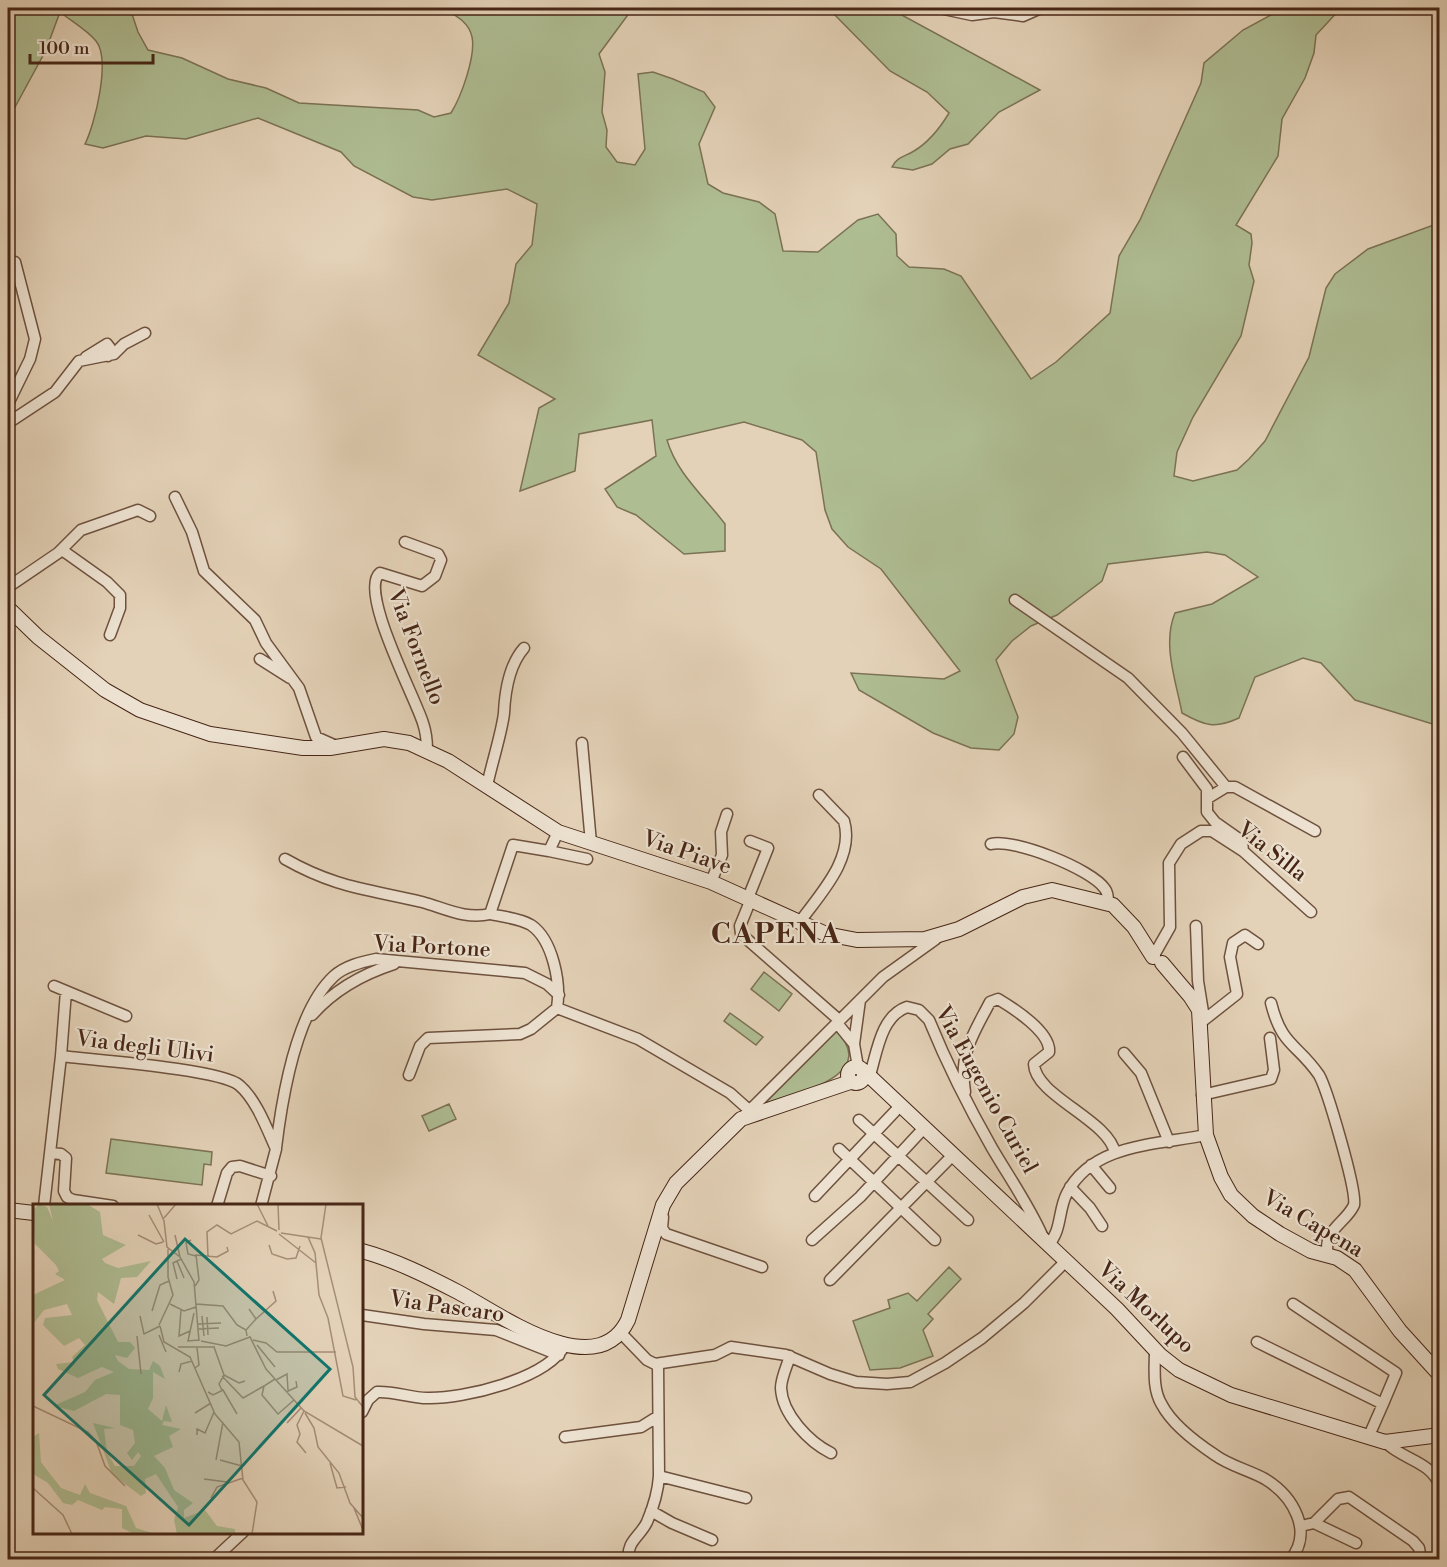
<svg xmlns="http://www.w3.org/2000/svg" width="1447" height="1567" viewBox="0 0 1447 1567" font-family="'Libre Bodoni',serif">
  <style>
    .green { fill: #afbd93; stroke: #7b7254; stroke-width: 1.5 }
    .lines { fill: none; stroke-linecap: round; stroke-linejoin: round }
    .street-casing { stroke: #6e513e; stroke-width: 13 }
    .secondary-casing { stroke: #472616; stroke-width: 16 }
    .street { stroke: #ede2d1; stroke-width: 10 }
    .secondary { stroke: #ede2d1; stroke-width: 14 }
    .labels { text-anchor: middle; dominant-baseline: central; stroke-width: 4.5; stroke-linejoin: round; paint-order: stroke }
    .street-label { font-size: 22px; fill: #472616; stroke: #ede2d1 }
    .district-label { font-size: 28px; font-weight: bold; letter-spacing: 1.5px; fill: #472616; stroke: #ede2d1 }
    .inset-road { fill: none; stroke: #a58d77; stroke-width: 1.5 }
    .view { fill: #0f766e; fill-opacity: 0.15; stroke: #0f766e; stroke-width: 3 }
    .inset-edge { fill: none; stroke: #472616; stroke-width: 3 }
  </style>
  <rect width="100%" height="100%" fill="#e4d2b8"/>
  <filter id="stains"><feTurbulence type="fractalNoise" baseFrequency=".00333" numOctaves="4"/><feColorMatrix values="0 0 0 0 .2 0 0 0 0 .09 0 0 0 0 .02 0 0 0 .5 -.17"/></filter>
  <radialGradient id="worn" r=".72"><stop offset=".6" stop-color="#630" stop-opacity="0"/><stop offset="1" stop-color="#630" stop-opacity=".3"/></radialGradient>
  <!-- green -->
  <path class="green" d="M8 8H130L138 32 148 50 182 58 228 79 266 88 299 103 418 110 434 117 451 113C461 97 476 56 472 37 469 22 455 15 443 8H633L599 54 605 72 602 112 607 130 606 147 617 162 635 165 645 149 638 74 653 72 673 79 704 92 715 107 699 144 708 184 723 193 759 202 775 214 783 251 818 252 858 220 878 214 896 234 897 256 909 267 944 269 961 276 1031 379 1056 362 1110 313 1119 256 1140 220 1201 83 1204 63 1243 30 1284 8H1341L1316 35 1314 53 1305 78 1282 119 1278 156 1236 225 1251 234 1252 243 1249 265 1254 281 1241 336 1193 417 1177 452 1174 476 1193 481 1237 470 1249 459 1265 441 1309 357 1326 288 1335 274 1368 249 1439 223V726L1355 700 1321 663 1303 658 1255 677 1239 718C1215 729 1205 726 1182 713 1176 681 1162 644 1175 613L1212 604 1258 577 1225 555 1207 552 1108 564 1102 581 1057 615 1031 626 1012 641 996 660 1018 717 1014 734 999 750 971 748 933 733 859 690 851 673 944 679 960 671 881 569 848 547 832 529 825 510 816 452 802 440 744 422 667 440C677 474 704 496 725 524V551L684 554 636 515 617 507 605 489 656 456 652 420 579 434 575 471 520 491 539 408 555 399 478 355 509 303 516 264 532 245 537 204 507 189 432 200 413 197 354 166 341 152 258 118 186 139 146 136 103 148 85 144C95 124 111 59 96 41 87 30 71 21 60 12L46 50 8 120Z
    M828 8H889L1040 90 999 112 968 144 950 149 932 164 913 170 892 167C897 157 904 157 914 151 929 142 940 128 949 113L927 92 890 71Z
    M764 972 792 994 779 1011 751 989Z
    M730 1013 763 1037 756 1045 724 1021Z
    M835 1030C882 1075 797 1093 768 1103L766 1098Z
    M449 1104 456 1119 429 1131 422 1116Z
    M111 1139 212 1152 211 1165 204 1164 202 1185 106 1173Z
    M949 1267 961 1279 928 1314 933 1319 923 1330 933 1356 900 1368 870 1370 853 1321 890 1308 888 1300 908 1293 917 1301Z"/>
  <g class="lines">
    <defs>
      <path id="street" d="M939 8 972 15 994 12 1023 16 1041 8
        M86 357 107 344 110 348 108 356
        M8 404 30 359 35 339 15 262
        M8 423 55 392 79 361 114 354 124 344 145 333
        M175 497 192 532 204 571 255 620 266 643 299 688 316 737 334 745
        M405 542 438 554 441 560 435 576 422 586 380 573C358 590 415 697 423 723 426 732 427 741 427 750
        M62 550 107 582 120 595V608L110 635
        M8 587 58 553 81 530 138 510 150 516
        M1015 600 1128 678 1182 733 1226 787
        M260 659 290 678
        M582 743 591 843
        M1183 757 1207 789V812L1215 822 1242 841 1243 851
        M487 786C491 766 502 732 504 713 505 692 509 665 524 648
        M1208 798 1226 787H1235L1315 831
        M991 844C1013 838 1092 869 1105 889 1108 893 1108 898 1108 902
        M549 851 587 859
        M285 859C336 888 368 889 422 902 444 908 466 920 490 914L513 845 549 851 558 832
        M711 882 722 855 721 832 727 814
        M748 898 768 848 750 841
        M751 899 740 926 741 934 839 1020
        M490 914C503 917 519 918 531 925 553 940 561 983 557 1008L638 1039 730 1093 749 1110
        M799 923C819 895 855 859 844 821L819 795
        M1196 926 1198 981 1203 1012
        M1153 957 1170 927 1169 863 1181 844 1201 831H1212L1243 851 1311 912
        M54 986 126 1016
        M1271 1003C1282 1047 1297 1043 1319 1075 1327 1089 1357 1190 1354 1205 1346 1223 1322 1230 1328 1255
        M312 1015C334 990 363 974 394 964
        M1204 1020 1237 994 1230 957 1233 943 1245 935 1258 944
        M837 1023 854 1044
        M1124 1053 1141 1073 1169 1142
        M61 1056 66 991
        M858 1067 854 1044 860 1000
        M409 1075 420 1046 428 1038 520 1034 531 1029 557 1008
        M870 1075C877 1052 881 1016 907 1007L919 1010 929 1020C947 1064 968 1106 992 1148 1009 1177 1028 1204 1042 1235
        M965 1092C959 1053 973 1035 990 1002L998 999C1013 1008 1051 1032 1049 1052L1034 1064C1035 1096 1109 1120 1115 1153
        M1202 1095 1271 1079 1274 1070 1270 1038
        M745 1115 883 977 936 939
        M859 1120 968 1220
        M276 1148C282 1098 296 1011 334 976 345 966 361 962 376 959L525 973 547 984 559 995
        M839 1149 935 1240
        M50 1153 61 1154 66 1158 64 1191 67 1197 73 1200 113 1206
        M1091 1165 1110 1188
        M1070 1187 1090 1208 1102 1226
        M815 1196 901 1105
        M44 1206 61 1056C93 1060 220 1069 239 1085 256 1099 267 1129 276 1149L261 1206
        M217 1206 227 1173 232 1167 240 1166 271 1176
        M663 1217 662 1228 666 1234 762 1267
        M812 1240 860 1197 924 1128
        M1048 1245C1062 1231 1058 1210 1067 1193 1093 1143 1157 1145 1206 1135
        M830 1280 953 1155
        M1293 1304 1396 1373 1383 1404
        M362 1315 424 1324 496 1330 559 1355
        M620 1332 647 1360 655 1364 715 1355 731 1347 786 1355 830 1374 856 1382 887 1384 910 1382 945 1363 982 1338 1024 1303 1066 1261
        M1257 1342 1383 1404 1368 1438
        M1155 1350C1155 1368 1152 1389 1162 1405 1172 1424 1197 1443 1215 1455 1230 1466 1249 1470 1265 1479 1293 1496 1314 1532 1290 1560
        M790 1356C787 1366 781 1378 781 1388 782 1414 809 1442 831 1453
        M658 1364 659 1476 746 1498
        M362 1412 368 1400 377 1392C394 1391 411 1398 427 1398 464 1399 547 1379 565 1345
        M565 1437 641 1427 657 1417
        M1385 1442C1403 1460 1431 1461 1440 1486
        M651 1511 672 1523 712 1540
        M1314 1523 1356 1543
        M1301 1526 1314 1523 1338 1499 1349 1497 1413 1541 1419 1548 1421 1560
        M213 1560 243 1532
        M629 1560C626 1541 640 1537 647 1522 653 1508 658 1492 659 1476"/>
      <path id="secondary" d="M8 608 38 637 105 690 140 710 210 734 303 748H330L384 739 409 743 448 761 558 832 711 882 826 934 857 940 925 939 959 929 1023 897 1052 890 1113 905 1134 927 1153 957
        M1162 963 1190 996 1199 1010 1206 1135 1221 1177 1231 1195 1253 1216 1280 1234 1311 1251 1337 1258 1355 1270 1400 1331 1440 1375
        M848 1075a8 8 0 1 1 16 0a8 8 0 1 1-16 0Z
        M863 1070 1117 1309 1160 1355 1179 1370 1231 1395 1385 1442 1440 1435
        M8 1210 34 1213
        M362 1251C395 1260 427 1276 458 1292 498 1313 596 1386 628 1320L663 1205 676 1183 741 1119 850 1082"/>
    </defs>
    <!-- street casing -->
    <use href="#street" class="street-casing"/>
    <!-- secondary casing -->
    <use href="#secondary" class="secondary-casing"/>
    <!-- street -->
    <use href="#street" class="street"/>
    <!-- secondary -->
    <use href="#secondary" class="secondary"/>
  </g>
  <g class="labels">
    <!-- street labels -->
    <g class="street-label">
      <text transform="translate(416 647) rotate(69)">Via Fornello</text>
      <text transform="translate(1272 852) rotate(38)">Via Silla</text>
      <text transform="translate(687 853) rotate(19)">Via Piave</text>
      <text transform="translate(432 947) rotate(3)">Via Portone</text>
      <text transform="translate(145 1047) rotate(7)">Via degli Ulivi</text>
      <text transform="translate(986 1090) rotate(61)">Via Eugenio Curiel</text>
      <text transform="translate(1313 1224) rotate(30)">Via Capena</text>
      <text transform="translate(447 1307) rotate(8)">Via Pascaro</text>
      <text transform="translate(1146 1308) rotate(43)">Via Morlupo</text>
    </g>
    <!-- district labels -->
    <g class="district-label">
      <text x="776" y="934">CAPENA</text>
    </g>
  </g>
  <!-- overview -->
  <g transform="translate(33 1204)">
    <rect width="330" height="330" fill="#e4d2b8"/>
    <path d="M6 0 14 3 20 17 16 0H54L67 8 70 31 93 41 69 55 72 59 85 64 118 57 104 73 88 74 81 100 65 88 64 96 85 138H97L102 144 94 154 82 151 85 157 96 165 116 166 120 157 127 162 132 175 120 168V194L115 205 129 217 133 201 139 218 131 217 129 221 148 225 136 232 140 243 121 252 132 264 141 286 160 299 151 306V314L172 306 184 322 202 325V330H144L141 316 145 303 123 270 112 275 113 289 108 292 79 270 60 219 82 224 71 225 74 248 82 262H101L108 252 105 248 99 256 94 249 102 239 100 226 87 221V191L73 190 41 207 20 202 52 188 62 176 81 168 69 163 45 174 25 165 23 160 41 158 39 153 52 141 46 134 31 142 10 121 12 114 39 111 34 100 11 106 0 120V91L32 76 22 70 26 67 23 61 2 40 0 6ZM6 229 8 258 28 284 47 291 52 280 57 289 93 302 103 324 122 330H101L89 324V305L72 303 69 306 45 296 39 301 30 299 15 279 0 270V233Z" fill="#afbd93"/>
    <path class="inset-road" d="M124 0 131 17 134 43 147 53 161 78 166 137M224 0 235 22M245 0 246 26M293 0 288 34 320 163 322 193 330 203M116 11 131 38M131 14 143 0M248 29 288 35M246 30 283 59M105 31 123 40 130 38M142 31 147 53M275 33 282 49 286 91 295 114 310 192 323 196M158 36 153 39 155 50 163 52M236 41 239 50 254 55 263 54 267 42M175 52 174 28 184 21 198 30 224 17 244 27M148 55 144 57 151 74M144 75 140 59 144 57M162 82 166 76 163 51 184 53 195 47 194 43M137 100 151 107 163 103M163 100 190 102 204 121 213 126 214 132M148 106 146 132 157 127M119 107 127 81 136 77M161 109 155 137 166 136M107 112 111 130 127 122M169 112 171 132M174 113 175 131M223 115 243 97 240 87M164 120 188 119M126 121 140 91 135 73V45M127 122 131 138 157 153 182 210 206 238 210 276 224 298 219 330M165 125 186 124M213 126 223 115 216 105M126 131 133 148M104 132 108 170M220 136 233 139 244 148H303M168 137 193 142 217 133 233 165 271 207 330 242M224 141 242 163M145 143H182M181 143 191 171 186 180 189 186M162 164 166 161 164 144M146 168 148 160 159 157M191 171 206 179 212 177M189 172 210 194 231 182M242 175 231 182 229 191 245 210 261 196M243 176 254 170 255 186M175 188 180 191 190 186 204 210M253 188 264 183 263 177M0 202 55 228 63 237 72 262 92 282M271 207 264 221 267 230 264 238 273 249M162 209 178 199M272 209 281 224 285 243 306 269 317 299 330 314M254 219 268 204M164 231V225L172 229 181 208M183 256 190 218M187 256 209 262M297 259 304 284 313 283M171 275 194 278M0 284 30 311 39 330M178 294 184 283 210 274M321 304 330 326"/>
    <path class="view" d="M152 35 297 165 156 321 11 191Z"/>
    <rect width="330" height="330" class="inset-edge"/>
  </g>
  <!-- margin -->
  <rect width="1447" height="1567" fill="none" stroke="#e4d2b8" stroke-width="30"/>
  <rect x="9" y="9" width="1429" height="1549" fill="none" stroke="#472616" stroke-width="3"/>
  <rect x="15" y="15" width="1417" height="1537" fill="none" stroke="#472616" stroke-width="1.5"/>
  <!-- scale -->
  <path d="M30 54v9h123v-9" fill="none" stroke="#472616" stroke-width="3"/>
  <text x="39" y="54" font-size="18" fill="#472616" stroke="#ede2d1" stroke-width="4.5" paint-order="stroke">100 m</text>
  <rect width="100%" height="100%" filter="url(#stains)"/>
  <rect width="100%" height="100%" fill="url(#worn)"/>
</svg>
